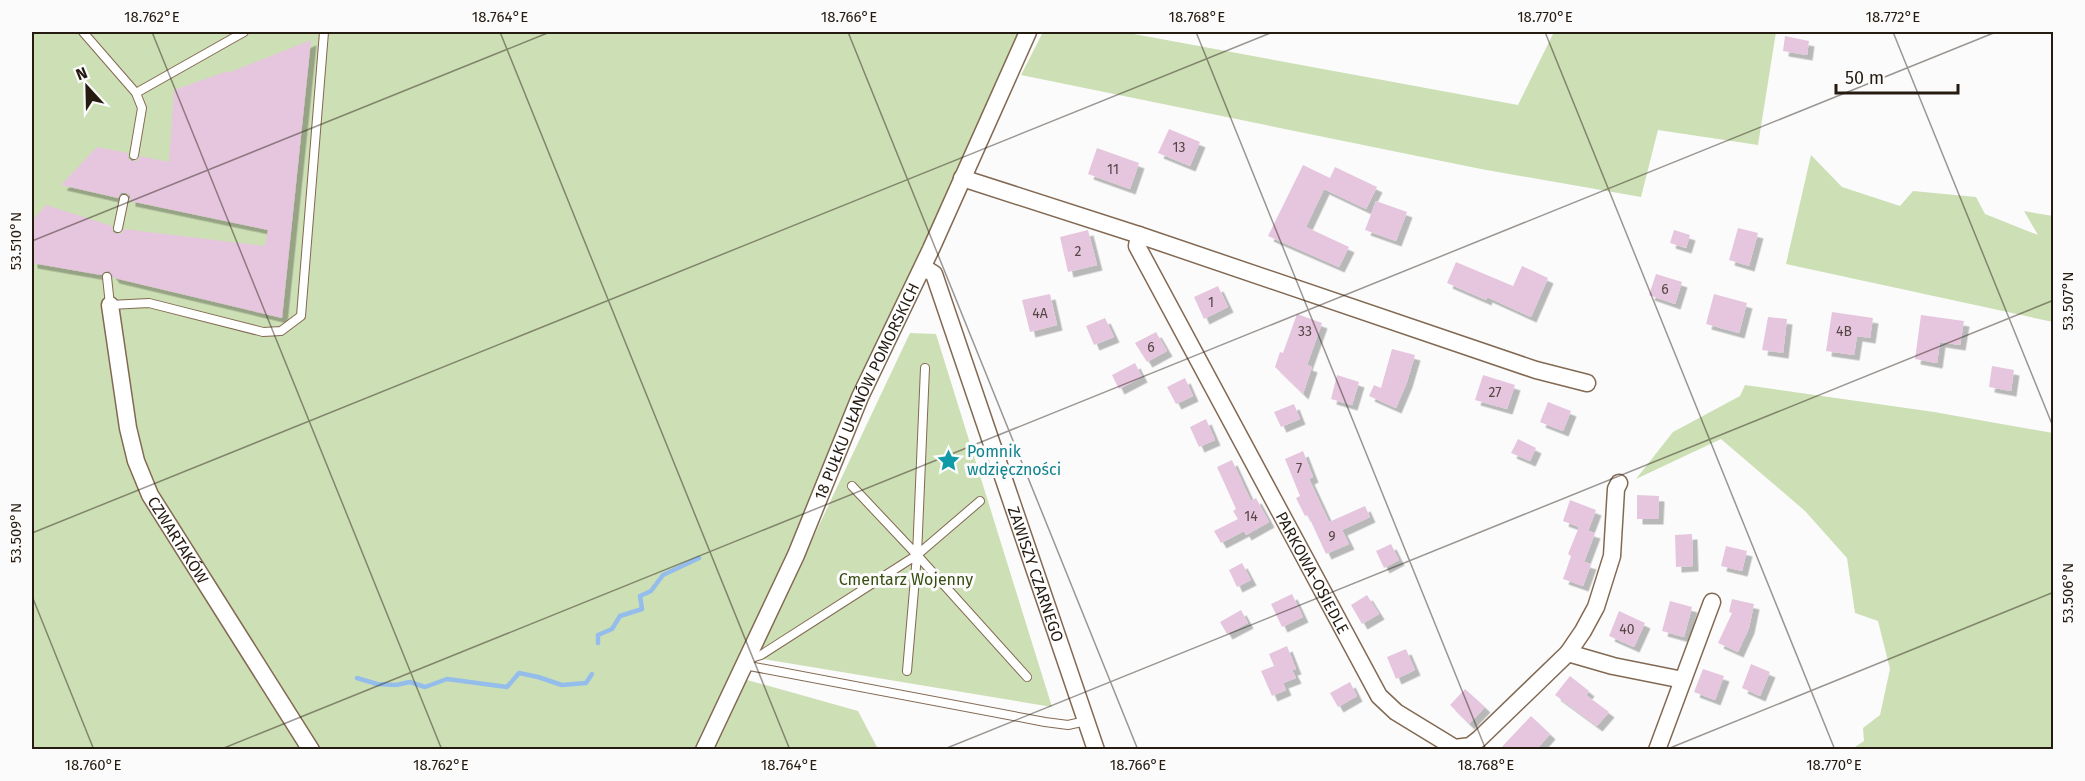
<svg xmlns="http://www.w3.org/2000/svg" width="2085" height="781" viewBox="0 0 2085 781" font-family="'Fira Sans',sans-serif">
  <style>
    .green { fill: #cddfb5 }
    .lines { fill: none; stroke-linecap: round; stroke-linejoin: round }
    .stream { stroke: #95bdeb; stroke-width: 4.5 }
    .building { fill: #e6c6de; filter: url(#shadow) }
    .service-casing { stroke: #836952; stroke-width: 10 }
    .minor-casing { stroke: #836952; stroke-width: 19 }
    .service { stroke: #fff; stroke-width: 8 }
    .minor { stroke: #fff; stroke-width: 16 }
    .ticks { fill: none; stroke: #251b11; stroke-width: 1.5; stroke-opacity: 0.45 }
    .labels { text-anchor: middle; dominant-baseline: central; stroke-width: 6; stroke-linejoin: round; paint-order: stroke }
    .number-label { font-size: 14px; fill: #554644 }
    .street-label { font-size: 16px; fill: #251b11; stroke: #fbfbfb }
    .culture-label { font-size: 16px; fill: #0d838f; stroke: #fbfbfb; text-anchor: start }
    .park-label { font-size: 16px; fill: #394d11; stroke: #fbfbfb }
    .neatline { fill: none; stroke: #251b11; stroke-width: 2 }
    .ticks-label { font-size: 15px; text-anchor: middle; fill: #251b11 }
  </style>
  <defs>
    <filter id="shadow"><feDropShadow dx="5.5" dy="5.5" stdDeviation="0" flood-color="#0004"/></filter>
  </defs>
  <rect width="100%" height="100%" fill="#fbfbfb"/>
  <!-- green -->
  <path class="green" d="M32 32H1018L1004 71 733 676 858 711 878 749H32Z
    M1043 32H1123L1518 105 1554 32H1776L1758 145 1658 130 1641 197 1481 169 1021 75Z
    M1811 155 1842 187 1900 206 1913 191 1976 197 1985 214 2038 235 2024 211 2053 216V322L1786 264Z
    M910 333 936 334 1052 707 763 659 759 652Z
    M1745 385 1934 412 2053 433V749H1852L1864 741 1863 728 1880 715 1890 669 1878 621 1855 613 1847 558 1805 511 1721 439 1636 479 1673 432 1740 396Z"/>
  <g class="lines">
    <!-- stream -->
    <path class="stream" d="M598 643V635L612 629 620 616 642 609 640 596 651 591 663 575 699 558
      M357 678 377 684 396 685 410 682 425 687 447 679 507 687 519 673 538 677 562 685 586 683 592 674"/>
  </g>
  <!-- building -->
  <path class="building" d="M1785 36 1809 41 1807 55 1783 51Z
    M311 40 282 318 114 278 109 271 104 272 101 275 32 263V221L46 205 112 226 113 232 117 234 122 233 124 229 265 246 268 230 130 201V196L126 193H121L118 198 61 185 97 147 128 153V158L132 161H137L140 156 169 162 174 90 228 71V73Z
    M1169 129 1200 142 1190 166 1158 153Z
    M1097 148 1139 163 1130 189 1088 174Z
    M1303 165 1330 178 1335 167 1377 187 1366 209 1324 189 1306 227 1349 247 1339 267 1268 236Z
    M1376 201 1407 212 1396 241 1365 230Z
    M1738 228 1758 233 1749 266 1729 260Z
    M1088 230 1097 265 1068 272 1060 237Z
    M1674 230 1690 235 1686 248 1670 243Z
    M1456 262 1513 286 1522 266 1548 278 1531 317 1487 297 1486 300 1447 283Z
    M1656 274 1682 282 1675 304 1649 295Z
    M1218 286 1228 307 1204 319 1194 297Z
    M1050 294 1057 325 1030 332 1022 300Z
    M1714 294 1747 303 1739 333 1706 324Z
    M1832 312 1873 318 1870 338 1857 336 1854 355 1826 351Z
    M1297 314 1322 323 1307 365 1312 367 1303 394 1275 367 1280 352 1283 353Z
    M1921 315 1964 321 1960 345 1940 342 1937 363 1915 359Z
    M1768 317 1787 319 1783 353 1762 350Z
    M1105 318 1114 337 1094 345 1086 326Z
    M1156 332 1167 351 1147 362 1135 343Z
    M1392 349 1415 355 1407 382 1396 408 1369 396 1374 385 1381 388Z
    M1135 363 1142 377 1119 389 1112 375Z
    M1992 366 2014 370 2011 391 1989 387Z
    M1337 375 1359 382 1352 405 1331 399Z
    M1483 375 1515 385 1507 409 1475 400Z
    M1185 378 1193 396 1176 404 1167 387Z
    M1548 402 1571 411 1563 431 1540 422Z
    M1294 404 1300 419 1281 427 1274 412Z
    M1206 419 1215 440 1199 447 1190 427Z
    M1518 439 1536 448 1530 461 1511 453Z
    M1303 451 1313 477 1309 479 1329 522 1365 506 1370 517 1342 530 1349 544 1326 554 1308 515 1305 516 1296 498 1300 496 1285 459Z
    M1232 460 1251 501 1256 498 1269 522 1246 535 1244 531 1221 543 1214 531 1238 519 1233 511 1236 509 1217 467Z
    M1637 495 1659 496 1658 519H1637Z
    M1570 500 1596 510 1588 531 1595 533 1584 562 1591 564 1583 586 1563 579 1571 556 1568 554 1579 527 1563 521Z
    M1692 534 1693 566 1676 567 1675 535Z
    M1391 544 1399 560 1384 568 1376 551Z
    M1726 546 1747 551 1742 571 1721 566Z
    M1242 563 1251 580 1237 587 1229 570Z
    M1292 594 1303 617 1282 627 1271 604Z
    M1367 595 1379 614 1362 624 1351 605Z
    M1732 599 1754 604 1749 628 1738 652 1718 643 1732 613 1729 612Z
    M1670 601 1692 607 1684 637 1662 631Z
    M1241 610 1248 623 1227 634 1220 622Z
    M1619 611 1645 623 1634 647 1609 636Z
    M1287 646 1296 669 1292 670 1296 678 1283 683 1286 690 1272 696 1261 671 1274 666 1269 654Z
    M1406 649 1415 670 1396 679 1387 657Z
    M1751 664 1770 672 1760 696 1742 688Z
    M1703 669 1724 676 1715 700 1694 692Z
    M1570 676 1589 691 1586 695 1609 712 1597 726 1555 695Z
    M1350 682 1357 696 1338 707 1330 693Z
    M1465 689 1485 707 1469 724 1450 705Z
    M1531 716 1550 734 1536 750H1499Z"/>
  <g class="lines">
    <defs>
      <path id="service" d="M83 32 136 93 142 108 134 155
        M136 93 244 32
        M118 228 124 199
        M107 277 110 305 149 303 263 332 281 331 301 316 324 32
        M852 486 917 555 1027 677
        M748 659 761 655 917 555 980 501
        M744 665 1045 722 1068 725 1086 721
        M907 671 917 555 925 368"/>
      <g id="minor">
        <path id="s1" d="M962 178 1139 235 1137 246 1379 696 1396 712 1455 748 1470 746 1479 739 1568 653 1583 631 1596 607 1612 556 1616 489 1619 483"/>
        <path d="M1139 235 1536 370 1587 383"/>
        <path id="s2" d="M923 267 934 274 1096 750"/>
        <path id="s3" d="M110 305 128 428 136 461 150 495 311 750"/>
        <path d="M1568 653 1613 666 1683 680"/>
        <path id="s4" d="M704 750 796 555 860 397 931 249 1028 32"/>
        <path d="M1657 750 1712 602"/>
      </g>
    </defs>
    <!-- service casing -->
    <use href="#service" class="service-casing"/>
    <!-- minor casing -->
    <use href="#minor" class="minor-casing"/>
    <!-- service -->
    <use href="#service" class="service"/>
    <!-- minor -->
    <use href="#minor" class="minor"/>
  </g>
  <!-- ticks -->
  <path class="ticks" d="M152 32 442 750M500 32 790 750M848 32 1138 750M1196 32 1486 750M1545 32 1835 750M1893 32 2054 429M32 241 550 32M32 533 1273 32M32 596 94 750M219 750 1996 32M942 750 2054 300M1665 750 2054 592"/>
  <!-- icons -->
  <defs>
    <symbol id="sight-bare" viewBox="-9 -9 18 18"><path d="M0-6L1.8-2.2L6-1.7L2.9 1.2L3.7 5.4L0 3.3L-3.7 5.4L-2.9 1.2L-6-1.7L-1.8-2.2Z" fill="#0f9aa8" stroke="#fbfbfb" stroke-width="2.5" paint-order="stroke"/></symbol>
  </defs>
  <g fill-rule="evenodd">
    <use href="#sight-bare" x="932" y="444" width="33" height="33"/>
  </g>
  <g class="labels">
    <!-- number labels -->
    <g class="number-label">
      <text x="1179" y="147">13</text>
      <text x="1113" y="169">11</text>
      <text x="1078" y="251">2</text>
      <text x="1665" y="289">6</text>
      <text x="1211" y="302">1</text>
      <text x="1040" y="313">4A</text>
      <text x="1305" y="331">33</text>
      <text x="1844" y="331">4B</text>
      <text x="1151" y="347">6</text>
      <text x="1495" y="392">27</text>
      <text x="1299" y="468">7</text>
      <text x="1251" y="516">14</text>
      <text x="1332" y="536">9</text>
      <text x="1627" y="629">40</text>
    </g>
    <!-- street labels -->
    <g class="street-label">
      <text stroke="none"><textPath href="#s4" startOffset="394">18 PUŁKU UŁANÓW POMORSKICH</textPath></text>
      <text stroke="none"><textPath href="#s3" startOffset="248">CZWARTAKÓW</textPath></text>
      <text stroke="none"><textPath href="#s1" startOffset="568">PARKOWA-OSIEDLE</textPath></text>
      <text stroke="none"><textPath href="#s2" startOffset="330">ZAWISZY CZARNEGO</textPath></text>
    </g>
    <!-- culture labels -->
    <g class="culture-label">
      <text x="967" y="451">Pomnik<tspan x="967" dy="18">wdzięczności</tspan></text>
    </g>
    <!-- park labels -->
    <g class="park-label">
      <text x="906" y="579">Cmentarz Wojenny</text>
    </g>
  </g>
  <!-- border -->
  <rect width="2085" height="781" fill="none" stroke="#fbfbfb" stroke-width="66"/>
  <!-- north arrow -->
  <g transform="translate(87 87) rotate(338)" stroke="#fbfbfb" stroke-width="4.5" paint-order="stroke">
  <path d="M0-4.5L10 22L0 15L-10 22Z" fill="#251b11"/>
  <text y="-9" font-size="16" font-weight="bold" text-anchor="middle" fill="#251b11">N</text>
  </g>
  <!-- scale -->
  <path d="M1836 84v9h122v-9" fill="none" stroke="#251b11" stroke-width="3"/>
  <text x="1845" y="84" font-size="18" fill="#251b11" stroke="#fbfbfb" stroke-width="4.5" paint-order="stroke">50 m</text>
  <rect x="33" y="33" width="2019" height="715" class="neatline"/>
  <g class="ticks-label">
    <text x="152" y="22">18.762°E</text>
    <text x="500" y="22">18.764°E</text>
    <text x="849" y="22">18.766°E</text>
    <text x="1197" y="22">18.768°E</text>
    <text x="1545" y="22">18.770°E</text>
    <text x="1893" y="22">18.772°E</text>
    <text transform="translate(16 241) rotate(-90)" y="5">53.510°N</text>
    <text transform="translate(2068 301) rotate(-90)" y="5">53.507°N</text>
    <text transform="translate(16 533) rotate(-90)" y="5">53.509°N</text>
    <text transform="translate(2068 593) rotate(-90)" y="5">53.506°N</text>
    <text x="93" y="770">18.760°E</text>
    <text x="441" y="770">18.762°E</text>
    <text x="789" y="770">18.764°E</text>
    <text x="1138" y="770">18.766°E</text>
    <text x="1486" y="770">18.768°E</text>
    <text x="1834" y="770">18.770°E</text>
  </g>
</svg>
